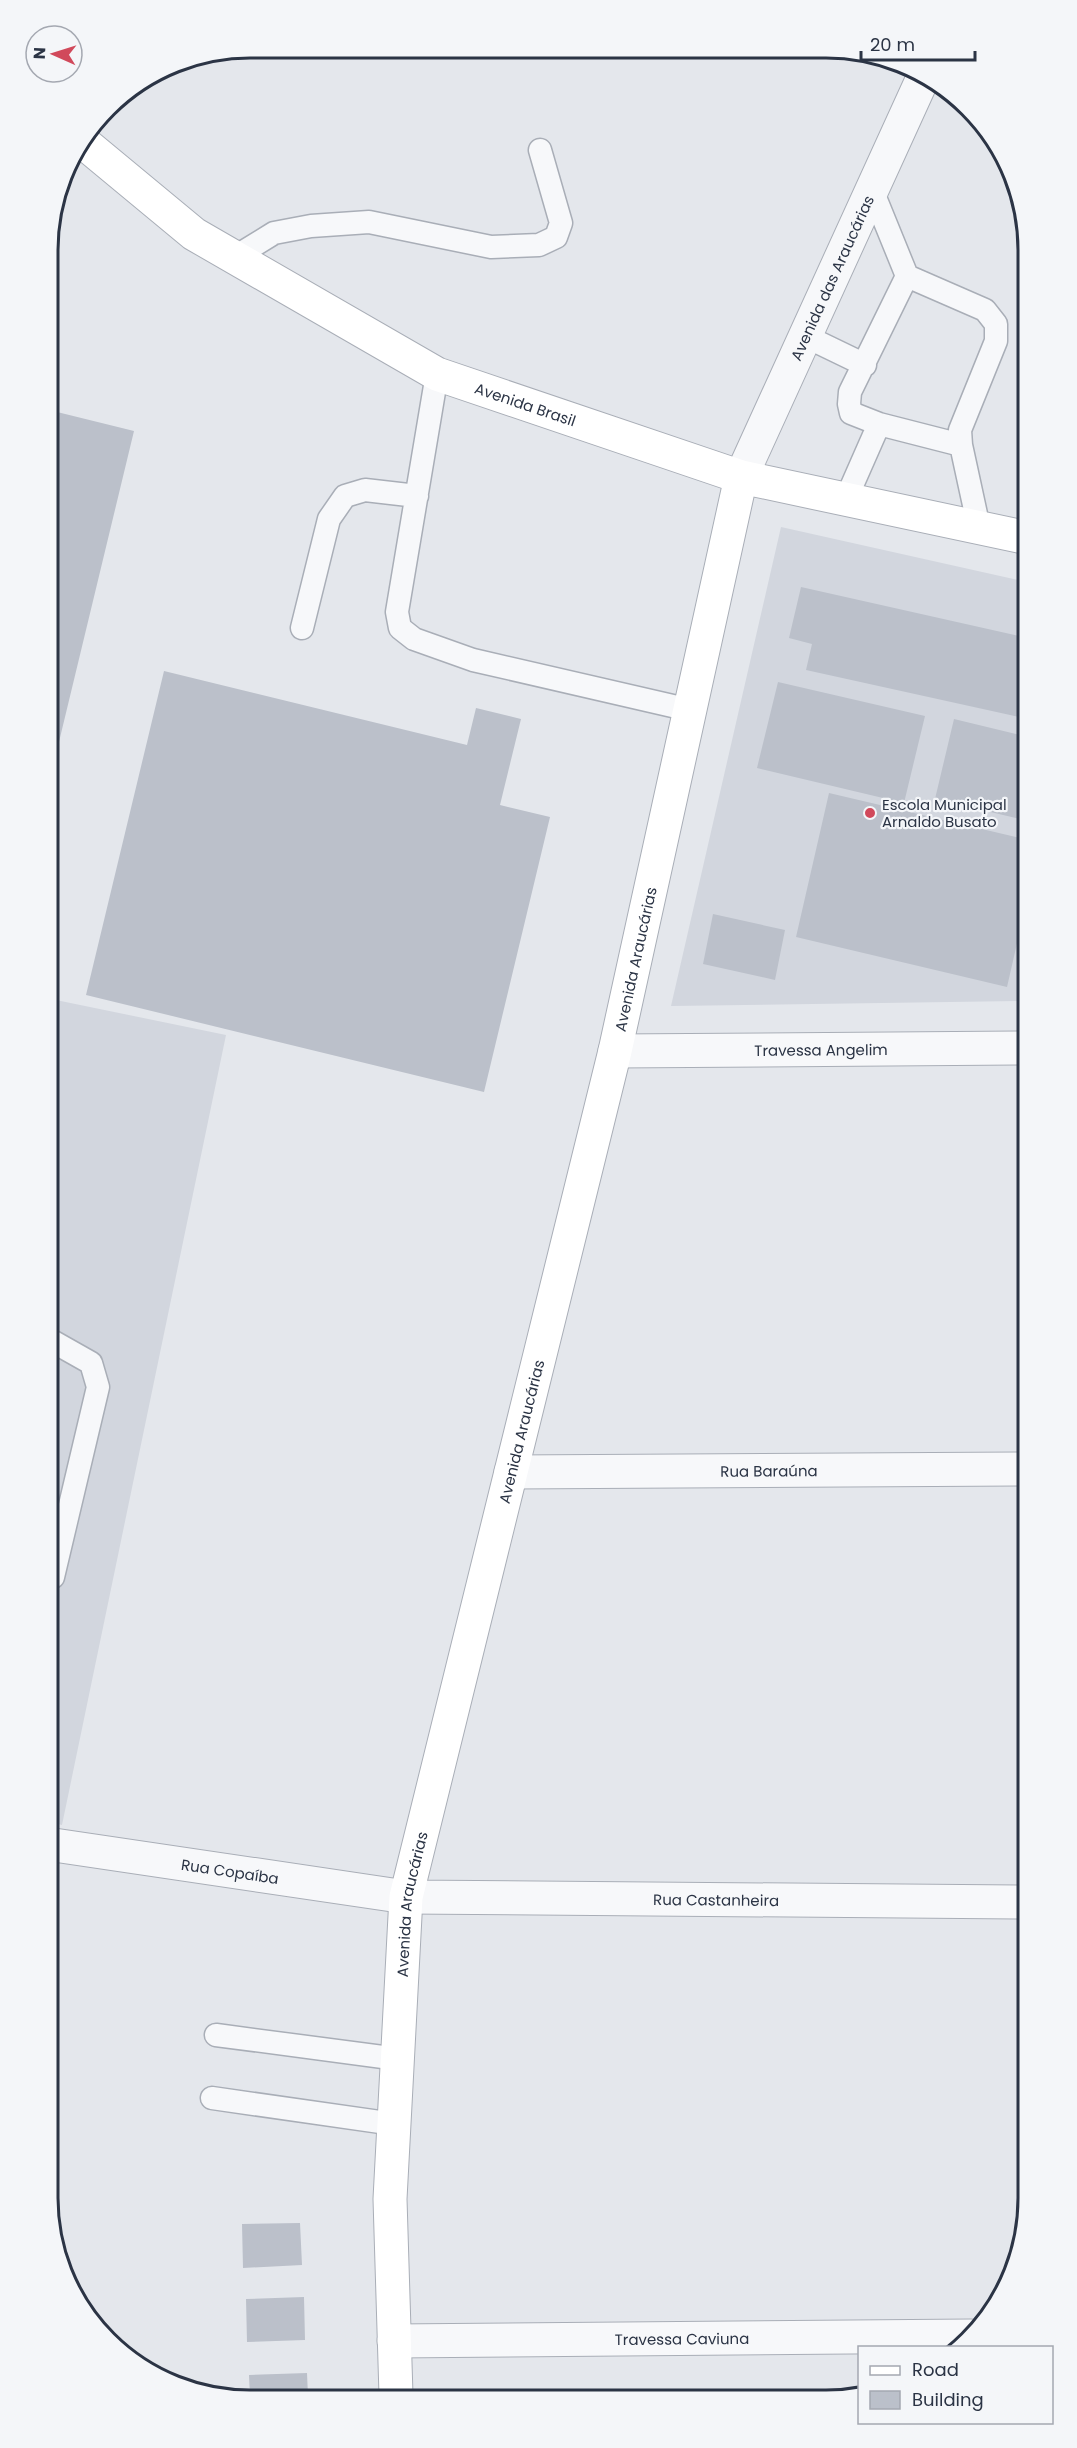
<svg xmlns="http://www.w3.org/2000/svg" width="1077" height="2448" viewBox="0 0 1077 2448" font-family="Poppins,sans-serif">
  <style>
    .built { fill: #d2d6de }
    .building { fill: #bbc0ca }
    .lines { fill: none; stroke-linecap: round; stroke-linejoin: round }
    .lane-casing { stroke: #a9aeb7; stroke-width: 25 }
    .street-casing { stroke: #a9aeb7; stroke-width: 35 }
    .secondary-casing { stroke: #a9aeb7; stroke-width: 35 }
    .lane { stroke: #f7f8fa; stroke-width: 22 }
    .street { stroke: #f7f8fa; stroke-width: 33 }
    .secondary { stroke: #fff; stroke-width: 33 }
    .poi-dot { fill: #d1495b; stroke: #f4f6f9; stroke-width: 2 }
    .labels { text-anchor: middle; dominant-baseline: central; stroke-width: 4.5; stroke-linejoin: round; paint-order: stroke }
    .street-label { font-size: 15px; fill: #2b3445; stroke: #f4f6f9 }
    .poi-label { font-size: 15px; fill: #2b3445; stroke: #f4f6f9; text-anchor: start }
    .rim { fill: none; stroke: #2b3445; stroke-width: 3 }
  </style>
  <rect width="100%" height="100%" fill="#e4e7ec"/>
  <!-- built -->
  <path class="built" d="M781 527 1023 581 1025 982 1021 1001 671 1006Z
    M51 999 226 1035 62 1825 54 1823Z"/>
  <!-- building -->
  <path class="building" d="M49 410 134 431 51 775H50Z
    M801 587 1023 637 1024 718 806 670 812 644 789 638Z
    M164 671 467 745 476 708 521 719 500 805 550 817 484 1092 86 995Z
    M778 682 925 716 904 803 757 768Z
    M954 719 1024 736V820L935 799Z
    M829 793 1024 839V913L1007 987 796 937Z
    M713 914 785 930 775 980 703 964Z
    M300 2223 302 2265 243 2268 242 2224Z
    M304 2297 305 2340 247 2342 246 2299Z
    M307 2373 308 2396H250L249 2375Z"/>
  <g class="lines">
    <defs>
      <path id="lane" d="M872 190 907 276 985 310 996 324V341L960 430 961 445 979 528
        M235 257 274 233 311 226 369 222 491 247 539 245 556 237 561 223 540 150
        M907 276 850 392 849 404 851 413 879 424 961 445
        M805 336 865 365
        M437 374 397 612 400 628 414 639 473 660 690 710
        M846 499 879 424
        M302 628 329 519 345 496 365 490 417 496
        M52 1341 91 1363 98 1387 53 1577
        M216 2035 398 2059
        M212 2098 394 2124"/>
      <g id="street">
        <path id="s1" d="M741 477 922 80"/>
        <path id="s2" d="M615 1051 1025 1048"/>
        <path id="s3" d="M511 1472 1026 1469"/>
        <path id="s4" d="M54 1845 406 1897 1028 1902"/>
        <path id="s5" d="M394 2341 971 2336"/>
      </g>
      <g id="secondary">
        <path id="s6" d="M83 142 194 234 437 374 741 477 1023 537"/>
        <path id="s7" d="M396 2395 390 2199 406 1897 615 1051 741 477"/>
      </g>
    </defs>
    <!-- lane casing -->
    <use href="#lane" class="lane-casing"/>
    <!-- street casing -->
    <use href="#street" class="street-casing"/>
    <!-- secondary casing -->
    <use href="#secondary" class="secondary-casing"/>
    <!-- lane -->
    <use href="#lane" class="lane"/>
    <!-- street -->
    <use href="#street" class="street"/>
    <!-- secondary -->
    <use href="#secondary" class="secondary"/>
  </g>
  <!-- markers -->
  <circle class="poi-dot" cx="870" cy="813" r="6"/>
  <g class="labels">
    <!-- street labels -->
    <g class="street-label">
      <text stroke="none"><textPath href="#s1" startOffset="219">Avenida das Araucárias</textPath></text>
      <text stroke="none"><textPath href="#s6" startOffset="518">Avenida Brasil</textPath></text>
      <text stroke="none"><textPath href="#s7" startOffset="1464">Avenida Araucárias</textPath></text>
      <text stroke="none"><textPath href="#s2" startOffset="206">Travessa Angelim</textPath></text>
      <text stroke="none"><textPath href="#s7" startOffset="978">Avenida Araucárias</textPath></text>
      <text stroke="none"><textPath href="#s3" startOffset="258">Rua Baraúna</textPath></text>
      <text stroke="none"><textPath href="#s4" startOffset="178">Rua Copaíba</textPath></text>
      <text stroke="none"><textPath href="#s4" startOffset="666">Rua Castanheira</textPath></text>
      <text stroke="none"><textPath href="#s7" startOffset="492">Avenida Araucárias</textPath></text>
      <text stroke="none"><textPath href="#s5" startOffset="288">Travessa Caviuna</textPath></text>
    </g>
    <!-- poi labels -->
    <g class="poi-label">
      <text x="882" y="804">Escola Municipal<tspan x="882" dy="17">Arnaldo Busato</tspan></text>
    </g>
  </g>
  <!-- crop -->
  <path d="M0 0H1077V2448H0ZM250 58H826A192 192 0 0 1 1018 250V2198A192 192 0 0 1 826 2390H250A192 192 0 0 1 58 2198V250A192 192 0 0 1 250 58Z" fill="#f4f6f9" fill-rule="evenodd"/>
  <path class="rim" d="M250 58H826A192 192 0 0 1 1018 250V2198A192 192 0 0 1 826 2390H250A192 192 0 0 1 58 2198V250A192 192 0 0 1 250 58Z"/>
  <!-- legend -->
  <rect x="858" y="2346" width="195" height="78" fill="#f4f6f9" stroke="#a4a8b1" stroke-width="1.5"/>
  <rect x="870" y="2366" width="30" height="9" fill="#ffffff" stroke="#a4a8b1" stroke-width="1.5"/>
  <text x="912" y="2376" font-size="18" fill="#2b3445">Road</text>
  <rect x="870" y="2391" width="30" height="18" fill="#bbc0ca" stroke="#a4a8b1" stroke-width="1.5"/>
  <text x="912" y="2406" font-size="18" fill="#2b3445">Building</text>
  <!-- north arrow -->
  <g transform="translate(54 54) rotate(273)"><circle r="28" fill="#f4f6f9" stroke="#a4a8b1" stroke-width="1.5"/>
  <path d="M0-4.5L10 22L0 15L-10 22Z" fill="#d1495b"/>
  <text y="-9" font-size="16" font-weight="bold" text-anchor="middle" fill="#2b3445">N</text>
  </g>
  <!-- scale -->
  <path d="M861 51v9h114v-9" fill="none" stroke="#2b3445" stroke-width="3"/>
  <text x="870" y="51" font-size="18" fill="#2b3445" stroke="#f4f6f9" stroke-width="4.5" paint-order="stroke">20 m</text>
</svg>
